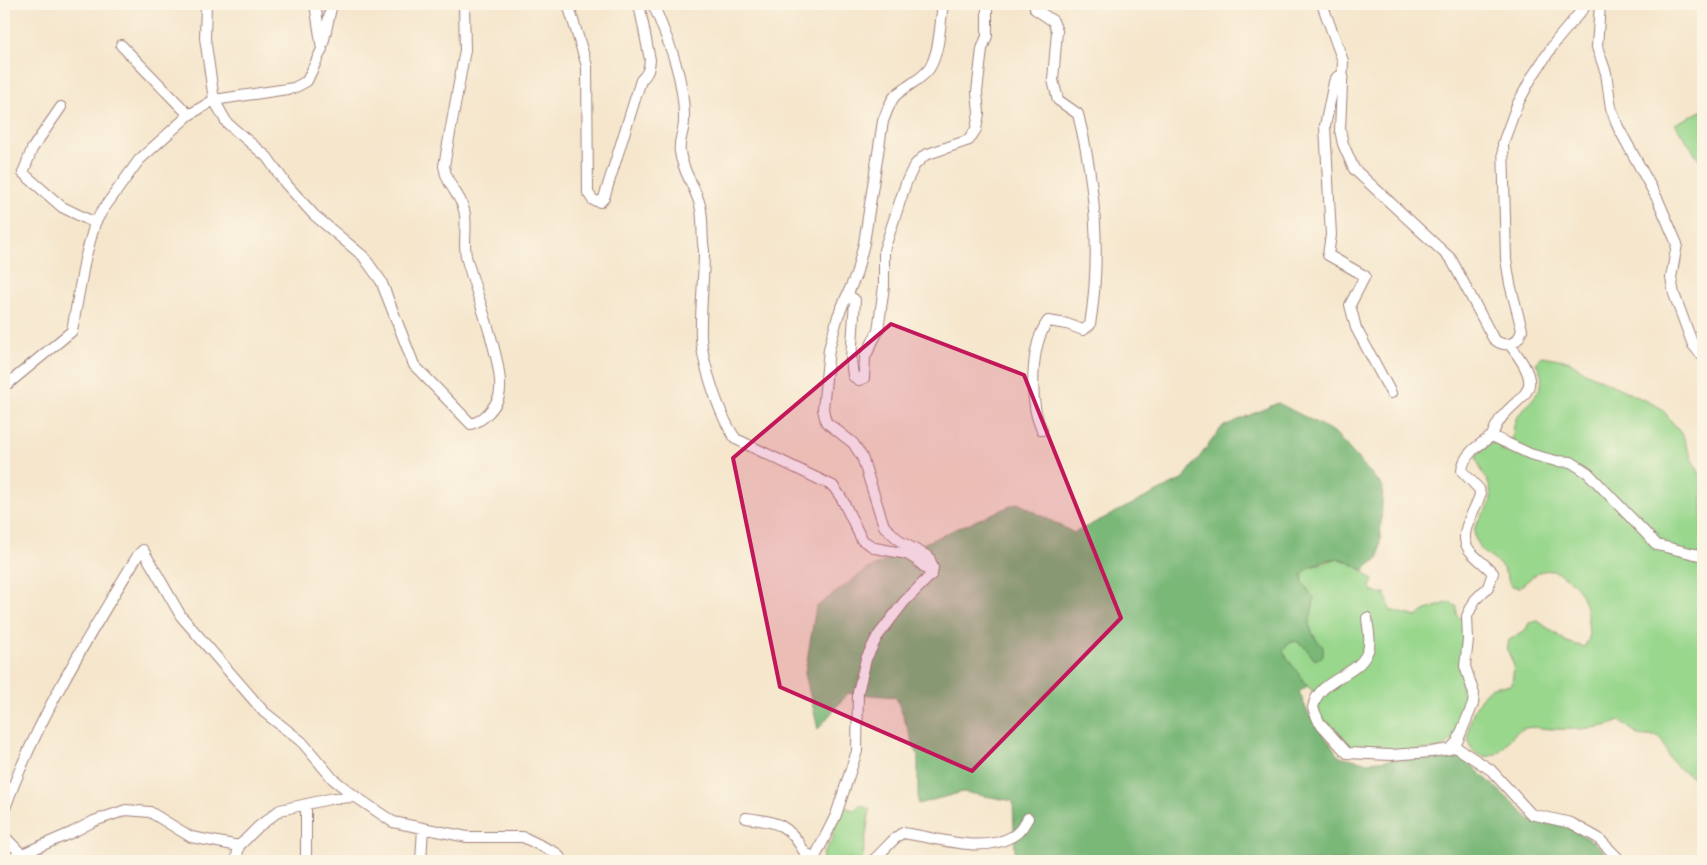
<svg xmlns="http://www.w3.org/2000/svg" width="1707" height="865" viewBox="0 0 1707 865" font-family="'IM FELL Double Pica',serif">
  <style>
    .green { fill: #99d78d; stroke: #727b5c }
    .forest { fill: #7ab878; stroke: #626c52 }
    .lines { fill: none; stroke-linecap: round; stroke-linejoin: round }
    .minor-casing { stroke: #a0827c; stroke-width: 12 }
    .minor { stroke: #fff; stroke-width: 10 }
    .marked { fill: #c2185b; fill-opacity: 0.2; stroke: #c2185b; stroke-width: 4; stroke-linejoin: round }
  </style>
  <rect width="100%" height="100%" fill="#fcf5e5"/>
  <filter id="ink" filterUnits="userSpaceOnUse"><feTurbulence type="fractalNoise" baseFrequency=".02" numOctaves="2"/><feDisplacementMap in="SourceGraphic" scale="10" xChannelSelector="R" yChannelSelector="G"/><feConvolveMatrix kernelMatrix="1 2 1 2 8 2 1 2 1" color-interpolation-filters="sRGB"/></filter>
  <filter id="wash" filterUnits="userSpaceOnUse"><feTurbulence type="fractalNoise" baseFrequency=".0096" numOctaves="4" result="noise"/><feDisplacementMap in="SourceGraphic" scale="20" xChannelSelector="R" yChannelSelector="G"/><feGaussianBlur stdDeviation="1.12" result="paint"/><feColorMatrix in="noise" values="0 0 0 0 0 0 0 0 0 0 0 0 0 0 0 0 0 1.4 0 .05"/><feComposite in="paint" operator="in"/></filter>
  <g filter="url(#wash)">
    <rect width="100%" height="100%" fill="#f5e6cc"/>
    <!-- green -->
    <path class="green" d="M1703 110V165L1675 124Z
      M1542 356 1569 361 1583 371 1661 408 1683 436 1693 462 1702 477 1703 783C1693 777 1678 770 1671 760 1666 752 1665 743 1658 736H1640L1620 721C1605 729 1570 730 1553 729 1544 729 1534 726 1526 728 1507 731 1505 760 1483 756 1453 749 1475 695 1493 687 1498 685 1507 686 1512 685L1514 666 1507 649 1509 640 1525 631 1529 623 1538 621 1567 642 1584 647 1589 639C1588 612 1586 587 1560 574 1553 570 1545 569 1538 573 1531 577 1525 583 1519 588L1510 585C1508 579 1506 572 1502 567 1495 559 1481 553 1477 543 1467 519 1490 516 1491 497 1491 480 1478 470 1476 455L1491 443H1510C1515 435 1512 425 1517 417 1530 399 1552 388 1536 363Z
      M1335 559C1345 558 1368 572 1373 581L1370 586C1373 594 1377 593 1385 593L1390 610 1417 617 1424 611 1450 602 1457 607V615L1465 623 1462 689 1469 693 1470 702 1453 740 1442 748 1399 752 1348 750 1320 718 1314 692 1307 686 1282 652 1287 644 1296 641 1304 646 1315 660 1323 647C1302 625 1312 622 1314 598L1303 583 1302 574 1308 568Z
      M859 805 870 809 862 861H852L850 858 844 861H822L824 852 834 837 832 833 845 807 856 811Z"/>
    <!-- forest -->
    <path class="forest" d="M1278 403 1334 432 1383 487 1379 557 1364 570C1356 568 1350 561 1342 559 1330 556 1310 566 1302 574L1303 583 1314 598C1312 622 1302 625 1323 647V656L1315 660 1304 646 1296 641 1287 644 1283 652 1307 686 1299 692 1307 711 1339 756 1366 762 1449 755 1455 750 1530 819 1569 827 1594 842 1613 861H1024L1015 853 1013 801 963 792 918 804V756L896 697 848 693 818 729 805 673 816 607 866 570 958 528 1018 503 1074 533 1183 479 1222 427Z"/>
  </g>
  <g filter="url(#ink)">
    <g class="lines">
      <defs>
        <path id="minor" d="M315 4 322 49 307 81 294 88 214 100 227 123 267 157 286 184 314 215 363 256 381 281 414 365 471 424C483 421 495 408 499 396 507 370 473 286 466 256 463 241 468 225 464 210 460 193 447 187 444 166L465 50 464 4
          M568 4 587 66 588 193 593 200 600 202 604 198 641 80C648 74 649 69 650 60L639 4
          M653 4C669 42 685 79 684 121 684 132 678 141 680 152 682 170 695 187 700 205 704 221 701 236 704 250 704 279 700 310 701 339 703 365 720 418 736 439L833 486 842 499 862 540 875 548 907 554 918 561 932 574
          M1035 4V9L1053 21 1057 31 1053 80 1058 100 1078 114C1095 182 1101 256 1090 325L1083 330 1067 324 1048 321C1030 345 1029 404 1042 430
          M1322 4 1343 61 1340 130 1343 144 1354 169 1451 259 1493 338C1504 349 1518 345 1522 330L1510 284 1506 259 1503 143 1517 105 1532 77 1556 41 1587 4
          M1600 4 1597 47 1606 73 1611 108 1618 127 1658 200 1677 244 1671 278 1674 294 1693 345 1703 357
          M323 44 332 4
          M121 45 189 115
          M1343 76 1337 77 1334 82 1325 126 1331 235 1328 255 1365 276 1350 305 1356 328 1391 393
          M61 107 32 149 23 173 62 207 95 223
          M848 295 855 300 851 359 853 376 859 380 864 378 865 357 878 331 884 286V250L906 183 914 166 925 155 969 140 976 129 979 113 977 92 982 49 987 36V4
          M1510 345C1556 403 1507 390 1492 436L1530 454 1556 461 1571 462 1588 473 1657 545 1703 556
          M4 383H9L72 331 85 259 95 223 102 211 139 160 189 115 214 100 205 38 206 4
          M1367 618C1368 629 1372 643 1367 653 1357 677 1317 679 1313 708L1319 722 1347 753 1391 755 1431 752 1450 749 1457 742 1473 704 1474 694 1465 666 1468 640 1467 616 1475 600 1488 587 1493 573C1486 565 1477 559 1470 551 1456 534 1475 512 1480 495L1479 489 1462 471C1463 454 1479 445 1492 436
          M1454 746 1491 770 1531 814 1571 823 1598 838 1621 861
          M306 804V861
          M4 811C36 720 88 637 138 555L143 550 181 616 264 712 302 742 333 779 356 797
          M746 818C778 822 789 824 805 853L814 857
          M4 836 28 861
          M6 861 73 832 94 821 126 810 150 812 191 837 239 846
          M236 861 239 846 258 827 280 810 334 798 356 797 393 822 467 837H523L556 853 563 861
          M421 861 423 828
          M813 861 836 815 857 751 858 692 866 659 877 637 904 602 932 574 933 568 929 557 901 542 884 526 862 457 853 443 826 422 823 409 829 349 838 316 856 275 864 243 883 121C887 112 889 103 895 96 905 86 920 81 929 69 940 52 940 23 943 4
          M872 861C882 854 894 836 903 833 935 837 982 855 1013 836 1020 832 1024 825 1028 818"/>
      </defs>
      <!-- minor casing -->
      <use href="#minor" class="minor-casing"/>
      <!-- minor -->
      <use href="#minor" class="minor"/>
    </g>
  </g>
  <!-- marked area -->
  <path class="marked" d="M891 324 1024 375 1121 618 972 771 780 687 733 458Z"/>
  <!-- margin -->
  <rect width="1707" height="865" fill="none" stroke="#fcf5e5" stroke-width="20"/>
</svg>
